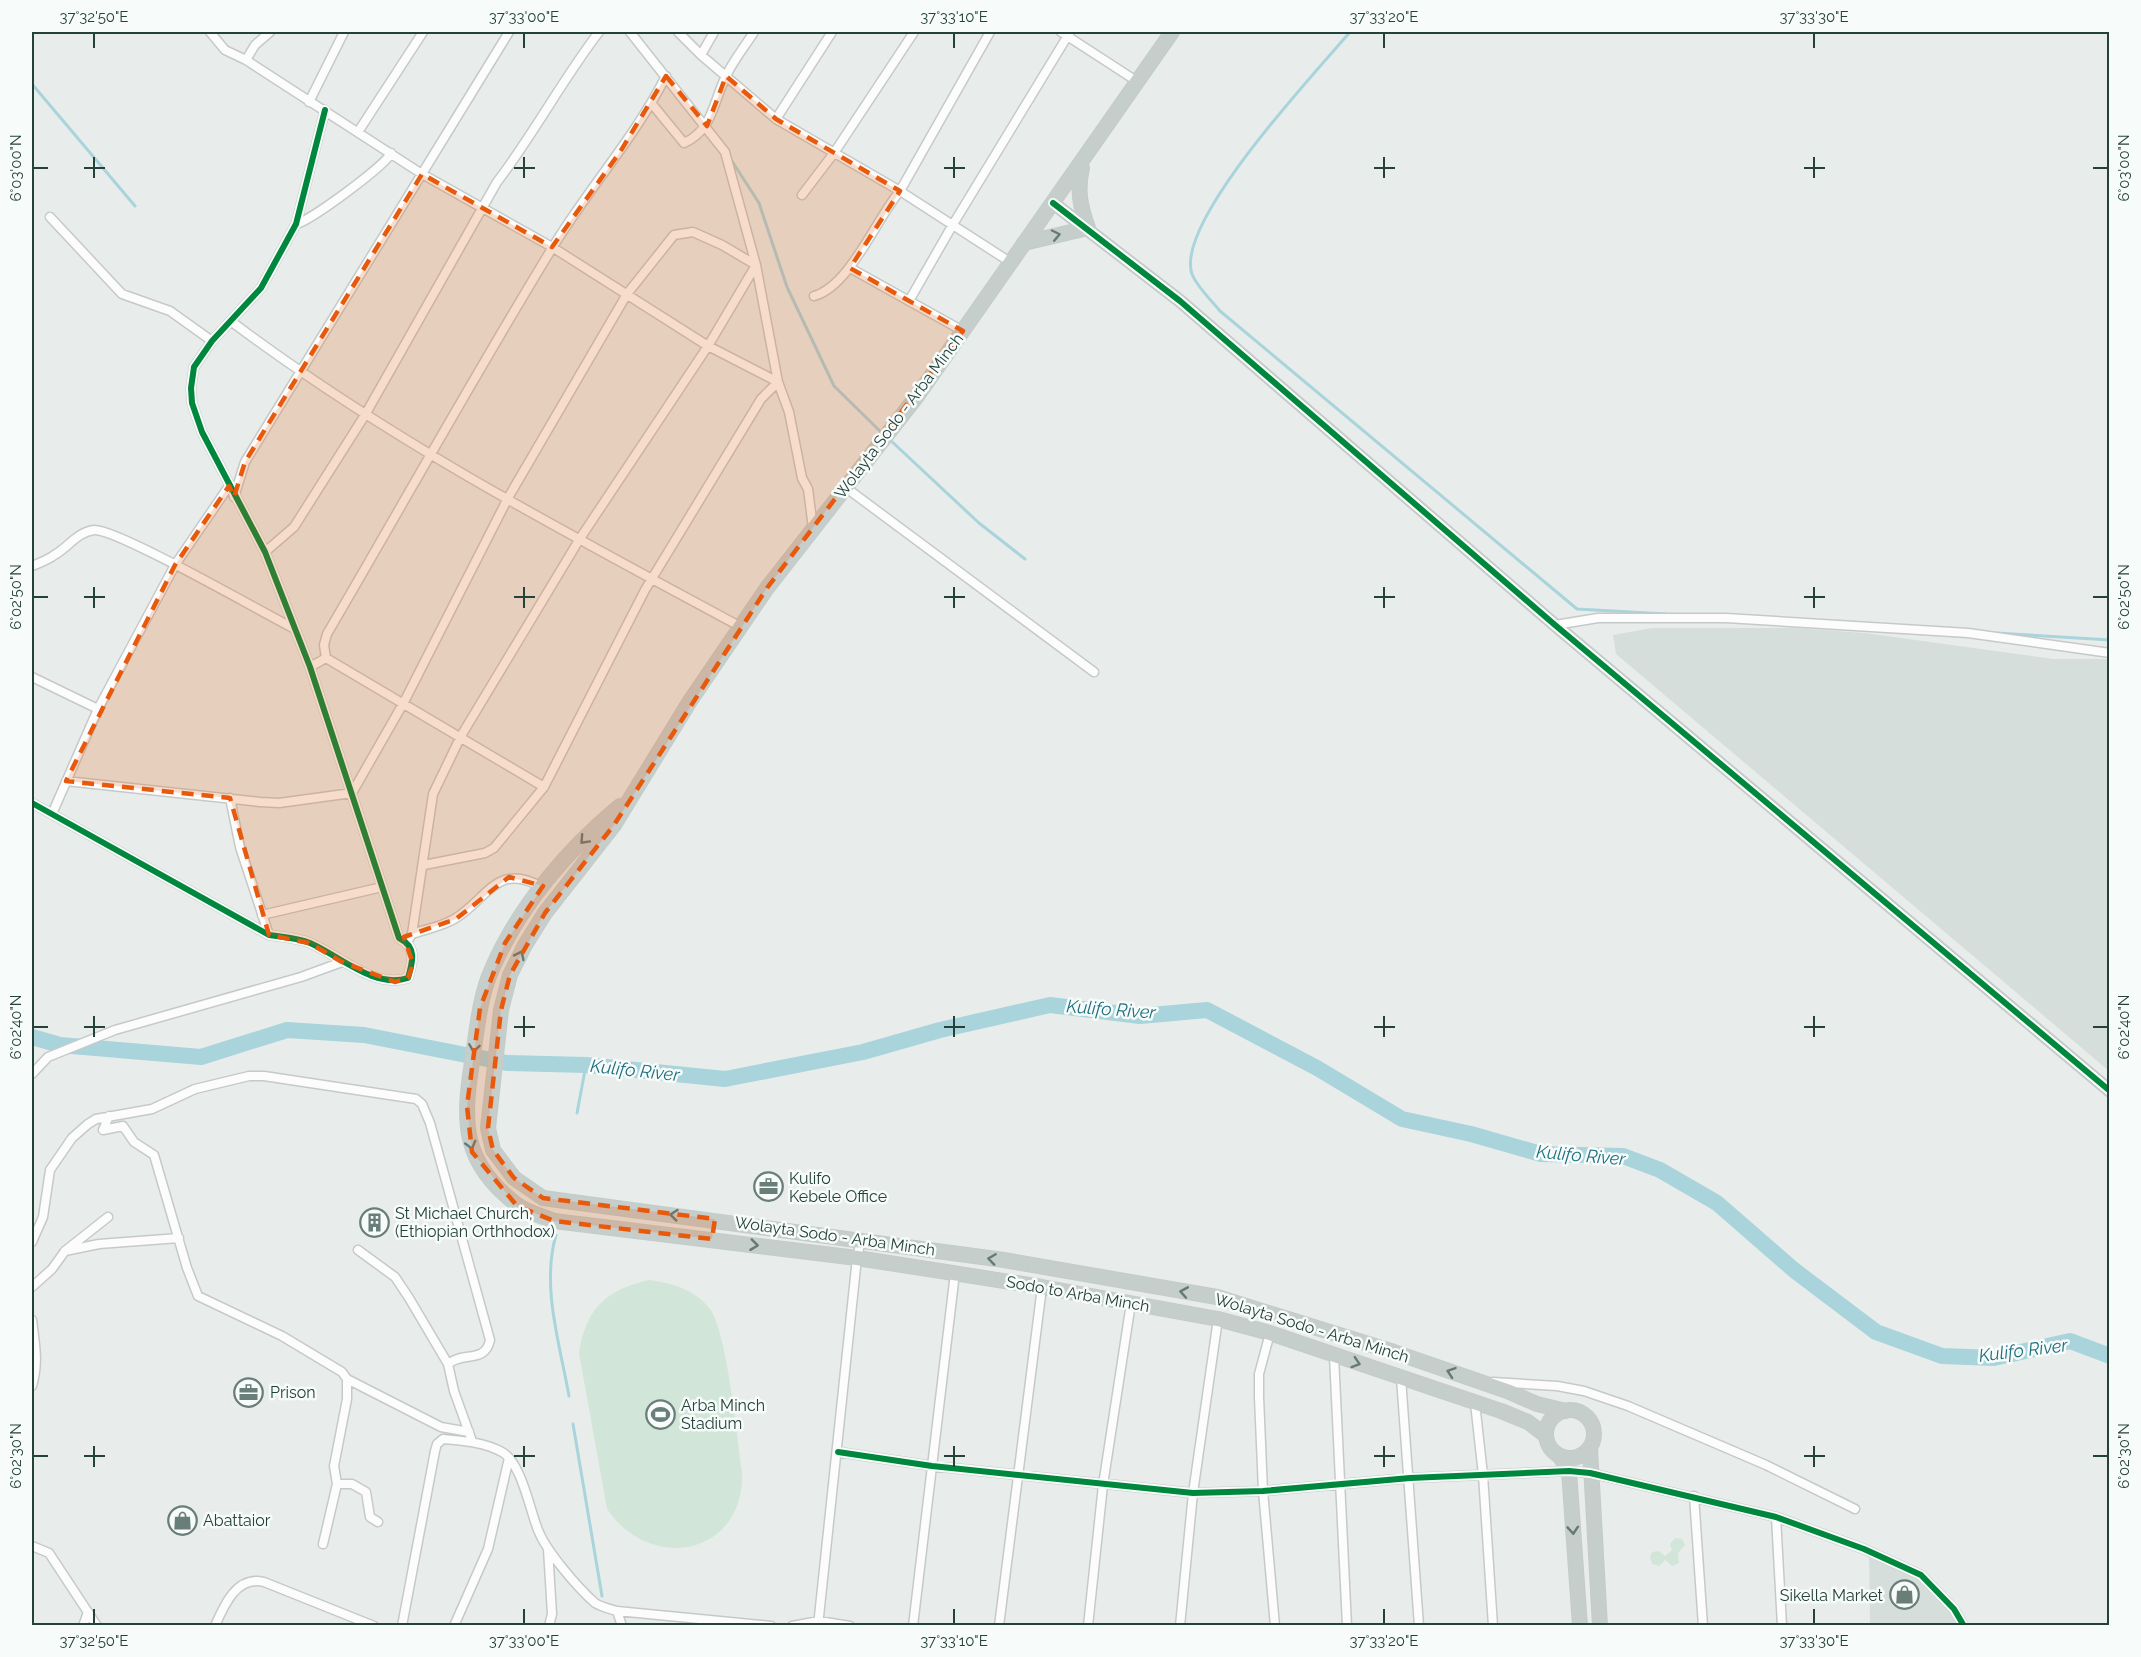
<svg xmlns="http://www.w3.org/2000/svg" width="2141" height="1657" viewBox="0 0 2141 1657" font-family="Raleway,sans-serif">
  <style>
    .built { fill: #d6dedb }
    .green { fill: #d1e6d8 }
    .lines { fill: none; stroke-linecap: round; stroke-linejoin: round }
    .stream { stroke: #a9d4db; stroke-width: 3 }
    .river { stroke: #a9d4db; stroke-width: 16 }
    .minor-casing { stroke: #c5cac8; stroke-width: 11 }
    .tertiary-casing { stroke: #c5cac8; stroke-width: 14 }
    .trunk-casing { stroke: #c3ccc9; stroke-width: 16 }
    .minor { stroke: #fcfcfc; stroke-width: 8 }
    .tertiary { stroke: #fcfcfc; stroke-width: 10 }
    .trunk { stroke: #c6cecc; stroke-width: 14 }
    .cycleway-casing { stroke: #f7fbf9; stroke-width: 10 }
    .cycleway { stroke: #00873e; stroke-width: 6 }
    .oneway { stroke: #657a74 }
    .marked { fill: #e8590c; fill-opacity: 0.2; stroke: #e8590c; stroke-width: 4.5; stroke-dasharray: 12 8; stroke-linejoin: round }
    .ticks { fill: none; stroke: #24423a; stroke-width: 2 }
    .labels { text-anchor: middle; dominant-baseline: central; stroke-width: 5; stroke-linejoin: round; paint-order: stroke }
    .street-label { font-size: 16px; fill: #24423a; stroke: #f7fbf9 }
    .poi-label { font-size: 16px; fill: #24423a; stroke: #f7fbf9; text-anchor: start }
    .water-label { font-size: 18px; font-style: italic; fill: #1c6f80; stroke: #f7fbf9 }
    .neatline { fill: none; stroke: #24423a; stroke-width: 2 }
    .ticks-label { font-size: 15px; text-anchor: middle; fill: #24423a }
  </style>
  <rect width="100%" height="100%" fill="#e8edeb"/>
  <!-- built -->
  <path class="built" d="M1652 628H1794L1865 633 2053 659H2109V1071L1616 654 1613 635Z
    M1869 1550 1919 1573 1966 1625H1870Z"/>
  <!-- green -->
  <path class="green" d="M649 1280C671 1283 695 1289 710 1309 727 1332 737 1437 742 1471 746 1555 651 1574 607 1509L579 1353C586 1308 606 1290 649 1280Z
    M1675 1538 1682 1539 1685 1545 1678 1553 1679 1563 1672 1566 1665 1560 1659 1566 1652 1564 1650 1557 1652 1552 1659 1551 1665 1556 1672 1550 1670 1544Z"/>
  <g class="lines">
    <!-- stream -->
    <path class="stream" d="M1350 32C1315 73 1174 223 1192 274 1197 287 1212 301 1220 311L1577 609 1666 614
      M32 84 135 206
      M699 113 714 132
      M730 158 759 203 787 287 834 386 883 434
      M888 438 979 523 1025 559
      M1996 633 2110 640
      M577 1113 586 1065
      M556 1235C541 1286 560 1345 569 1396
      M573 1424 602 1596"/>
    <!-- river -->
    <path class="river" d="M32 1037 60 1045 201 1057 287 1030 364 1035 507 1063 586 1065 725 1079 863 1052 940 1030 1050 1005 1140 1016 1207 1010 1317 1068 1402 1119 1471 1134 1541 1154 1623 1156 1660 1170 1717 1203 1794 1270 1876 1332 1942 1356 1994 1358 2070 1341 2110 1356"/>
    <defs>
      <path id="minor" d="M210 32 225 50 246 60 422 174 552 247 708 346 778 382
        M630 32 725 152 756 265 778 382 789 412 802 478 808 489 813 528
        M678 32 701 55 714 32
        M1061 32 1138 82
        M701 55 776 119 900 191 1010 262
        M246 60 255 45 270 32
        M309 102 344 32
        M652 104 684 143C713 130 713 102 726 76 733 61 745 46 754 32
        M776 119 832 32
        M358 132 423 32
        M802 195 834 153 914 32
        M50 217 122 294 170 311 212 341
        M296 224C310 221 385 166 391 153
        M850 268 963 331
        M814 296C850 286 876 219 900 191L990 32
        M909 301 952 226 1070 32
        M232 322C390 441 567 533 741 627
        M845 487 1094 672
        M234 497 245 462 509 32
        M265 552 294 527 365 415 497 182C534 134 562 80 599 32
        M32 566C40 563 49 559 56 554 69 546 78 532 94 530 116 528 265 614 295 629
        M1555 625 1598 618H1726L1968 633 2110 653
        M326 658 324 645 327 634C402 506 474 376 551 250 587 190 634 139 666 76
        M326 658 544 787
        M310 667 326 658
        M32 677 98 709
        M66 781 260 802 279 803 352 793 404 702 508 498 627 294 674 235 693 232 722 245 756 265
        M230 798 240 847 269 935
        M32 803 269 935C282 937 298 938 310 943 340 956 374 989 408 978 413 961 417 947 399 938L310 667 265 552 202 432 192 403 191 388 194 367 212 341 261 288 296 224 325 110
        M52 814 98 709 175 565 229 486
        M424 865 485 853 494 848 544 787 645 590 761 399 778 382
        M262 915 382 887
        M412 934C426 929 444 926 456 918 489 897 497 862 542 887
        M407 942 412 934 433 794 461 736 579 540 708 346 756 265
        M32 1074 48 1057 115 1030 301 977 342 962
        M109 1116 103 1130 123 1126 134 1142 154 1155 187 1268 198 1296 282 1336 342 1372 347 1379V1399L334 1466 337 1484 323 1544
        M32 1242 43 1217 50 1170 72 1138 88 1124 96 1119 152 1109 195 1089 249 1076H264L416 1099 422 1104 430 1123 490 1340C485 1364 463 1351 448 1364
        M358 1250 395 1277 409 1298 448 1364 454 1391 472 1441
        M65 1251 99 1244 179 1238
        M32 1287 52 1269 65 1251 108 1217
        M32 1320C35 1345 39 1362 32 1386
        M1270 1333 1259 1374V1397L1263 1491 1275 1626
        M1334 1356 1347 1626
        M1401 1378 1419 1626
        M347 1379 441 1427 469 1432
        M1493 1382 1557 1386 1584 1391 1628 1406 1766 1465 1855 1509
        M1475 1403 1483 1475 1493 1626
        M838 1452 932 1466 1193 1493 1263 1491 1410 1478 1569 1471 1590 1473 1776 1517 1864 1549 1921 1575 1954 1609 1964 1626
        M337 1484H352L366 1492 370 1517 378 1522
        M1694 1496 1703 1626
        M1776 1517 1782 1626
        M32 1546 49 1553 97 1626
        M548 1549 552 1614 549 1626
        M617 1611 622 1626
        M83 1626 88 1612
        M215 1626C224 1605 237 1575 264 1582L374 1626
        M402 1626 435 1451 437 1444 443 1439C463 1441 484 1442 502 1452 521 1462 530 1510 538 1530 546 1551 578 1588 595 1603 601 1607 610 1609 617 1611L771 1626
        M454 1626 488 1549 509 1458
        M792 1626 819 1621 850 1626
        M818 1626 857 1258 861 1240
        M913 1626 955 1273
        M999 1626 1042 1287
        M1088 1626 1103 1485 1131 1303
        M1180 1626 1193 1493 1218 1319"/>
      <path id="tertiary" d="M1053 203 1180 301 1555 625 2110 1091"/>
      <path id="trunk" d="M1172 32 918 395 767 588 690 701 614 825 545 913 525 945 510 975 501 1010 488 1128 493 1150 514 1178 543 1198 1004 1260 1217 1297 1394 1352 1507 1391 1537 1404 1566 1411
        M1024 243 1088 228C1080 206 1077 190 1082 168
        M620 806C568 849 519 906 492 969 479 998 477 1031 472 1062 462 1124 463 1163 516 1204 526 1212 542 1216 554 1221L857 1258 1042 1287 1218 1319 1270 1333 1501 1411 1528 1422 1545 1435
        M1546 1434a24 24 0 1 1 48 0a24 24 0 1 1-48 0Z
        M1590 1448 1600 1626
        M1560 1457 1569 1471 1580 1626"/>
    </defs>
    <!-- minor casing -->
    <use href="#minor" class="minor-casing"/>
    <!-- tertiary casing -->
    <use href="#tertiary" class="tertiary-casing"/>
    <!-- trunk casing -->
    <use href="#trunk" class="trunk-casing"/>
    <!-- minor -->
    <use href="#minor" class="minor"/>
    <!-- tertiary -->
    <use href="#tertiary" class="tertiary"/>
    <!-- trunk -->
    <use href="#trunk" class="trunk"/>
    <defs>
      <path id="cycleway" d="M1053 203 1180 301 1555 625 2110 1091
        M32 803 269 935C282 937 298 938 310 943 340 956 374 989 408 978 413 961 417 947 399 938L310 667 265 552 202 432 192 403 191 388 194 367 212 341 261 288 296 224 325 110
        M838 1452 932 1466 1193 1493 1263 1491 1410 1478 1569 1471 1590 1473 1776 1517 1864 1549 1921 1575 1954 1609 1964 1626"/>
    </defs>
    <!-- cycleway casing -->
    <use href="#cycleway" class="cycleway-casing"/>
    <!-- cycleway -->
    <use href="#cycleway" class="cycleway"/>
  </g>
  <!-- one-way arrows -->
  <defs><path id="oneway-chevron" d="M-2-3.5L2.5 0L-2 3.5" fill="none" stroke-width="1.6" stroke-linecap="round" stroke-linejoin="round" transform="scale(1.5)"/></defs>
  <g class="oneway">
    <use href="#oneway-chevron" transform="translate(1056 235) rotate(-12)"/>
    <use href="#oneway-chevron" transform="translate(584 840) rotate(133)"/>
    <use href="#oneway-chevron" transform="translate(520 955) rotate(-64)"/>
    <use href="#oneway-chevron" transform="translate(474 1048) rotate(99)"/>
    <use href="#oneway-chevron" transform="translate(471 1145) rotate(75)"/>
    <use href="#oneway-chevron" transform="translate(674 1215) rotate(-174)"/>
    <use href="#oneway-chevron" transform="translate(754 1245) rotate(7)"/>
    <use href="#oneway-chevron" transform="translate(992 1259) rotate(-172)"/>
    <use href="#oneway-chevron" transform="translate(1184 1292) rotate(-170)"/>
    <use href="#oneway-chevron" transform="translate(1356 1363) rotate(18)"/>
    <use href="#oneway-chevron" transform="translate(1451 1372) rotate(-161)"/>
    <use href="#oneway-chevron" transform="translate(1573 1530) rotate(86)"/>
  </g>
  <!-- marked area -->
  <path class="marked" d="M666 76 707 126 726 76 776 119 900 191 850 268 963 331 767 588 614 825 545 913 510 975 501 1010 488 1128 493 1150 514 1178 543 1198 715 1219 712 1239 554 1221 517 1206 472 1152 467 1106 480 1008 505 943 543 886 509 877 456 919 404 937 413 964 408 978 395 982 342 962 309 943 269 935 230 798 66 781 175 565 229 486 234 497 245 462 422 174 552 247 620 152Z"/>
  <!-- ticks -->
  <path class="ticks" d="M94 33V48M524 33V48M954 33V48M1384 33V48M1814 33V48M94 157V178M524 157V178M954 157V178M1384 157V178M1814 157V178M33 168H48M84 168H105M514 168H535M944 168H965M1374 168H1395M1804 168H1825M2093 168H2108M94 587V608M524 587V608M954 587V608M1384 587V608M1814 587V608M33 597H48M84 597H105M514 597H535M944 597H965M1374 597H1395M1804 597H1825M2093 597H2108M94 1016V1037M524 1016V1037M954 1016V1037M1384 1016V1037M1814 1016V1037M33 1027H48M84 1027H105M514 1027H535M944 1027H965M1374 1027H1395M1804 1027H1825M2093 1027H2108M94 1446V1467M524 1446V1467M954 1446V1467M1384 1446V1467M1814 1446V1467M33 1456H48M84 1456H105M514 1456H535M944 1456H965M1374 1456H1395M1804 1456H1825M2093 1456H2108M94 1609V1624M524 1609V1624M954 1609V1624M1384 1609V1624M1814 1609V1624"/>
  <!-- icons -->
  <defs>
    <symbol id="office-ring" viewBox="-11 -11 22 22"><circle r="9.5" fill="#f7fbf9" stroke="#697e78" stroke-width="1.5"/><path d="M-6-3h4V-5.5h4V-3h4V5H-6ZM-1-4.5V-3h2v-1.5ZM-6 0V1H6V0Z" fill="#697e78"/></symbol>
    <symbol id="building-ring" viewBox="-11 -11 22 22"><circle r="9.5" fill="#f7fbf9" stroke="#697e78" stroke-width="1.5"/><path d="M-4-6H4V6H1V3H-1V6H-4ZM-2.5-4.3h1.7v1.8h-1.7ZM.8-4.3h1.7v1.8H.8ZM-2.5-1h1.7V.8h-1.7ZM.8-1h1.7V.8H.8Z" fill="#697e78"/></symbol>
    <symbol id="stadium-ring" viewBox="-11 -11 22 22"><circle r="9.5" fill="#f7fbf9" stroke="#697e78" stroke-width="1.5"/><path d="M0-5a6.5 5 0 1 0 0 10a6.5 5 0 1 0 0-10ZM-3.5-1.8h7v3.6h-7Z" fill="#697e78"/></symbol>
    <symbol id="shop-ring" viewBox="-11 -11 22 22"><circle r="9.5" fill="#f7fbf9" stroke="#697e78" stroke-width="1.5"/><path d="M-5-2.5h2.3a2.7 3.5 0 0 1 5.4 0H5L5.5 6h-11ZM-1.5-2.5h3a1.5 2.3 0 0 0-3 0Z" fill="#697e78"/></symbol>
  </defs>
  <g fill-rule="evenodd">
    <use href="#office-ring" x="752" y="1170" width="33" height="33"/>
    <use href="#building-ring" x="358" y="1206" width="33" height="33"/>
    <use href="#office-ring" x="232" y="1376" width="33" height="33"/>
    <use href="#stadium-ring" x="644" y="1398" width="33" height="33"/>
    <use href="#shop-ring" x="166" y="1504" width="33" height="33"/>
    <use href="#shop-ring" x="1888" y="1578" width="33" height="33"/>
  </g>
  <g class="labels">
    <!-- street labels -->
    <g class="street-label">
      <text transform="translate(899 416) rotate(-53)">Wolayta Sodo - Arba Minch</text>
      <text transform="translate(835 1236) rotate(8)">Wolayta Sodo - Arba Minch</text>
      <text transform="translate(1078 1294) rotate(10)">Sodo to Arba Minch</text>
      <text transform="translate(1312 1328) rotate(17)">Wolayta Sodo - Arba Minch</text>
    </g>
    <!-- poi labels -->
    <g class="poi-label">
      <text x="789" y="1178">Kulifo<tspan x="789" dy="18">Kebele Office</tspan></text>
      <text x="395" y="1213">St Michael Church,<tspan x="395" dy="18">(Ethiopian Orthhodox)</tspan></text>
      <text x="270" y="1392">Prison</text>
      <text x="681" y="1405">Arba Minch<tspan x="681" dy="18">Stadium</tspan></text>
      <text x="203" y="1520">Abattaior</text>
      <text x="1883" y="1595" text-anchor="end">Sikella Market</text>
    </g>
    <!-- water labels -->
    <g class="water-label">
      <text transform="translate(1111 1009) rotate(4)">Kulifo River</text>
      <text transform="translate(635 1070) rotate(6)">Kulifo River</text>
      <text transform="translate(1581 1155) rotate(5)">Kulifo River</text>
      <text transform="translate(2023 1350) rotate(-7)">Kulifo River</text>
    </g>
  </g>
  <!-- border -->
  <rect width="2141" height="1657" fill="none" stroke="#f7fbf9" stroke-width="66"/>
  <rect x="33" y="33" width="2075" height="1591" class="neatline"/>
  <g class="ticks-label">
    <text x="94" y="22">37°32'50"E</text>
    <text x="524" y="22">37°33'00"E</text>
    <text x="954" y="22">37°33'10"E</text>
    <text x="1384" y="22">37°33'20"E</text>
    <text x="1814" y="22">37°33'30"E</text>
    <text transform="translate(16 168) rotate(-90)" y="5">6°03'00"N</text>
    <text transform="translate(2124 168) rotate(-90)" y="5">6°03'00"N</text>
    <text transform="translate(16 597) rotate(-90)" y="5">6°02'50"N</text>
    <text transform="translate(2124 597) rotate(-90)" y="5">6°02'50"N</text>
    <text transform="translate(16 1027) rotate(-90)" y="5">6°02'40"N</text>
    <text transform="translate(2124 1027) rotate(-90)" y="5">6°02'40"N</text>
    <text transform="translate(16 1456) rotate(-90)" y="5">6°02'30"N</text>
    <text transform="translate(2124 1456) rotate(-90)" y="5">6°02'30"N</text>
    <text x="94" y="1646">37°32'50"E</text>
    <text x="524" y="1646">37°33'00"E</text>
    <text x="954" y="1646">37°33'10"E</text>
    <text x="1384" y="1646">37°33'20"E</text>
    <text x="1814" y="1646">37°33'30"E</text>
  </g>
</svg>
